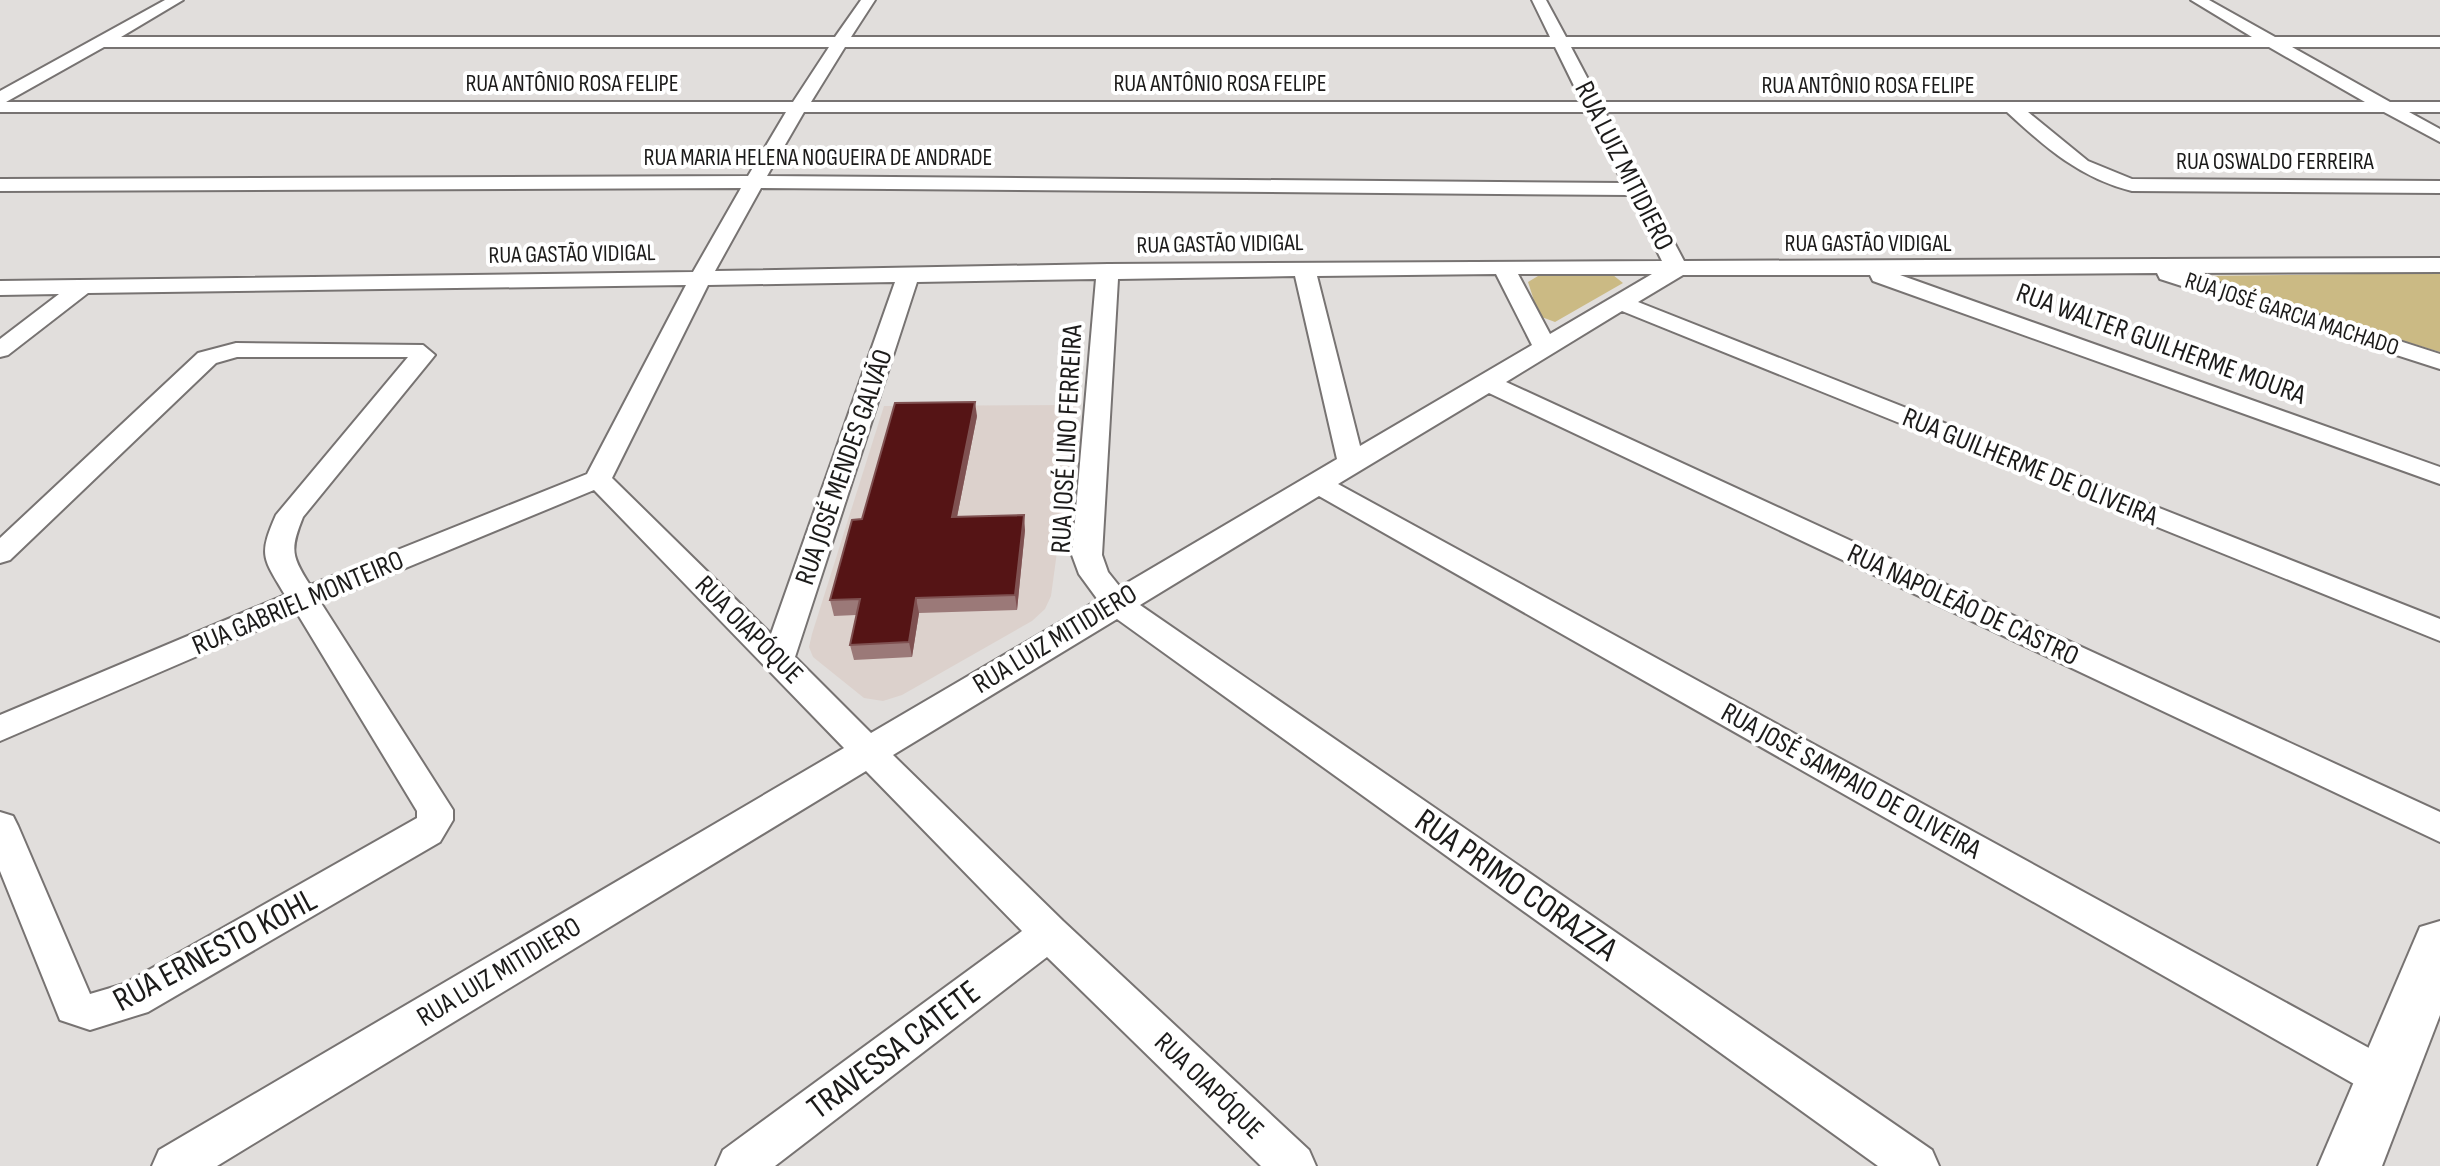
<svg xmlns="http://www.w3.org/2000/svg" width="2440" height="1166" viewBox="0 0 2440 1166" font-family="'Sofia Sans Condensed',sans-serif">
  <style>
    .built { fill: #dcd1cc }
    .green { fill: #cbba84 }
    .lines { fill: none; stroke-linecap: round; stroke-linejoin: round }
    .street-casing { stroke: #777372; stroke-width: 4 }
    .secondary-casing { stroke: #777372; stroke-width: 4 }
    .street { fill: #fff; fill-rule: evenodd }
    .secondary { fill: #fff; fill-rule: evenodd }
    .wall { fill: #9b7978 }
    .shaded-wall { fill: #7f5151 }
    .building { fill: #551415; stroke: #7f5151; stroke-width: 2 }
    .labels { text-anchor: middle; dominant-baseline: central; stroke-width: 8; stroke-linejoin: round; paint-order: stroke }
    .far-street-label { font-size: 24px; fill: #1c1b1a; stroke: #fff }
    .street-label { font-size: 28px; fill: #1c1b1a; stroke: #fff }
    .near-street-label { font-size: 34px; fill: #1c1b1a; stroke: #fff }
  </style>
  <rect width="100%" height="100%" fill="#e1dedc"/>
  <!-- built -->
  <path class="built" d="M1077 405 1051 596 1045 609 1032 621 902 695 883 701 864 698 813 657 809 647 812 634 884 406Z"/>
  <!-- green -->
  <path class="green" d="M2440 273V352L2211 282 2204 276Z
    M1613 275 1623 283 1555 322 1539 316 1528 282 1538 276Z"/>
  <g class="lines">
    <defs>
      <path id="street" d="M165 0H183L121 37H835L861 0H875L851 37H1550L1532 0H1546L1566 37H2252L2191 0H2209L2275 37H2440V47H2292L2390 102H2440V112H2409L2440 129V142L2384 112H2028L2088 161 2132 179 2440 181V193L2132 191C2080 178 2046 148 2007 112H1605L1684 261 2440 258V272L2188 273 2440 354V369L2160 279 2157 273 1900 275 2440 467V484L1873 281 1870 275H1683L1638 302 2440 619V641L1622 311 1506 382 2440 812V842L1489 393 1338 484 2400 1065 2406 1079 2400 1093 2385 1099 2370 1093 1319 496 1140 605 1932 1150 1939 1166H1878L1117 619 893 755 1063 921 1309 1150 1316 1166H1261L1047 957 775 1166H716L723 1150 1022 931 866 771 217 1166H152L159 1150 844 748 594 490 321 603 453 810V820L440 842 148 1012 90 1030 60 1020 0 871V812L13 816 18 826 90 994 124 984 417 818V811L297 613 0 741V715L285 595C263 558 258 556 276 515L408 357H237L216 363 10 560 0 563V538L198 353 236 343 423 345 435 355 431 360 303 517C290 549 291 556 310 585L587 474 686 285 88 293 8 355 0 357V339L59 294 0 295V281L693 272 741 188 0 191V179L748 176 786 112H0V91ZM104 47H829L793 102H6ZM845 47H1555L1582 102H811ZM1571 47H2269L2365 102H1600ZM804 112H1588L1623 183 767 176ZM761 188 1629 195 1662 261 1108 264 715 271ZM1496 274 1532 345 1360 446 1317 276ZM1518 274H1652L1550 334ZM1295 276 1337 459 1120 587 1108 572 1102 555 1118 279ZM1096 279 1072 555 1079 574 1098 600 871 733 795 657 917 282ZM895 282 771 634 612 478 708 285Z"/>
      <path id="secondary" d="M2440 921V1015L2382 1166H2318L2420 927Z"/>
    </defs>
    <!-- street casing -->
    <use href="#street" class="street-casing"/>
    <!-- secondary casing -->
    <use href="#secondary" class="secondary-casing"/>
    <!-- street -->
    <use href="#street" class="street"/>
    <!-- secondary -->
    <use href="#secondary" class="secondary"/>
  </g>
  <!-- wall -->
  <path class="wall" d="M977 416 957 517 1025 530 1017 610 919 613 912 657 854 660 850 645 856 615 834 616 830 600Z"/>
  <!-- shaded-wall -->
  <path class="shaded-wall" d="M975 402 977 416 954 532 952 517Z
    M1024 515 1025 530 1017 610 1015 595Z
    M916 598 919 613 912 657 909 642Z"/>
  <!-- building -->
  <path class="building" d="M975 402 952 517 1024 515 1015 595 916 598 909 642 850 645 860 599 830 600 852 520 862 519 895 403Z"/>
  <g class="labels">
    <!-- far-street labels -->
    <g class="far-street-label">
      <text x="572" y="83">RUA ANTÔNIO ROSA FELIPE</text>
      <text x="1220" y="83">RUA ANTÔNIO ROSA FELIPE</text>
      <text x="1868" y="85">RUA ANTÔNIO ROSA FELIPE</text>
      <text x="818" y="157">RUA MARIA HELENA NOGUEIRA DE ANDRADE</text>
      <text x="2275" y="161">RUA OSWALDO FERREIRA</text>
      <text x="1868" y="243">RUA GASTÃO VIDIGAL</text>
      <text transform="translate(1220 244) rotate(-1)">RUA GASTÃO VIDIGAL</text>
      <text transform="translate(572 254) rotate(-1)">RUA GASTÃO VIDIGAL</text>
      <text transform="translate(2292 314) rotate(18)">RUA JOSÉ GARCIA MACHADO</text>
    </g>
    <!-- street labels -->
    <g class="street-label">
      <text transform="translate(1624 166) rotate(63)">RUA LUIZ MITIDIERO</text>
      <text transform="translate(2161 344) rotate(20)">RUA WALTER GUILHERME MOURA</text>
      <text transform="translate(1067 439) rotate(-87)">RUA JOSÉ LINO FERREIRA</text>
      <text transform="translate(844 467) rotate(-71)">RUA JOSÉ MENDES GALVÃO</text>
      <text transform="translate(2030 467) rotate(22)">RUA GUILHERME DE OLIVEIRA</text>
      <text transform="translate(298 603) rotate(-23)">RUA GABRIEL MONTEIRO</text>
      <text transform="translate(1963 605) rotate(25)">RUA NAPOLEÃO DE CASTRO</text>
      <text transform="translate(749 630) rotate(45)">RUA OIAPÓQUE</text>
      <text transform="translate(1055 639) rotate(-31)">RUA LUIZ MITIDIERO</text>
      <text transform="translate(1851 781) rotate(29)">RUA JOSÉ SAMPAIO DE OLIVEIRA</text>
      <text transform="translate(499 972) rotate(-31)">RUA LUIZ MITIDIERO</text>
      <text transform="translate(1209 1086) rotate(44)">RUA OIAPÓQUE</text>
    </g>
    <!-- near-street labels -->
    <g class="near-street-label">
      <text transform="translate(1516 885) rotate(35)">RUA PRIMO CORAZZA</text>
      <text transform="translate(215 950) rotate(-28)">RUA ERNESTO KOHL</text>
      <text transform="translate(894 1050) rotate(-37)">TRAVESSA CATETE</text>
    </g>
  </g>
</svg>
